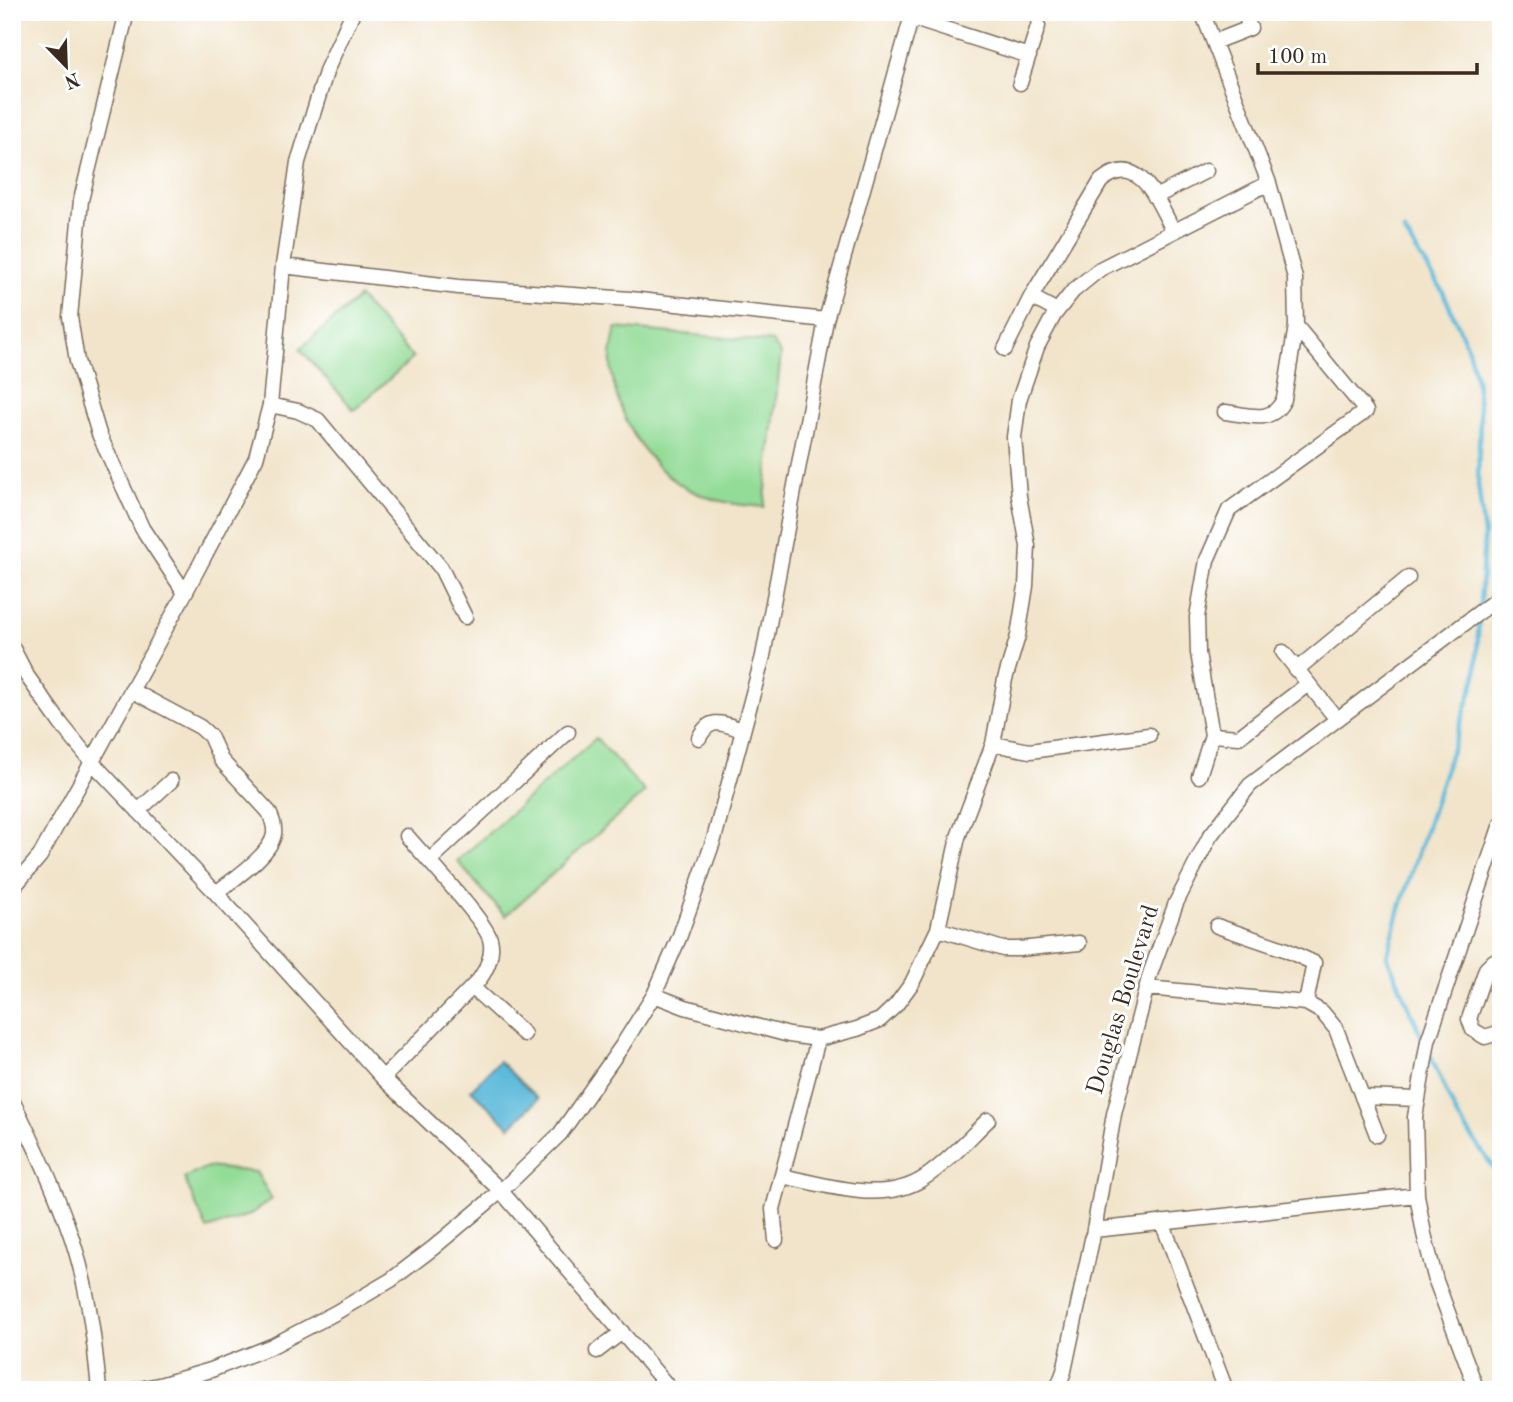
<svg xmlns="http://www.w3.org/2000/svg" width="1513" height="1402" viewBox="0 0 1513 1402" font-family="'Old Standard TT',serif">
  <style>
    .green { fill: #93dc97; stroke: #67835a; stroke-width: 2 }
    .water { fill: #5cbada; stroke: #4c727c; stroke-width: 2 }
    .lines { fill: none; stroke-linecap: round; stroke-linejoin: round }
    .stream { stroke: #5cbada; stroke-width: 4.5 }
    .minor-casing { stroke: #7b6b5a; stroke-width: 17 }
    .minor { stroke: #fff; stroke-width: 14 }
    .labels { text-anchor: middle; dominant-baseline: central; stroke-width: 6; stroke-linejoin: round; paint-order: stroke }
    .street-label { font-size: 24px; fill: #3b2a1e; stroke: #fff }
  </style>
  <rect width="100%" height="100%" fill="#fff"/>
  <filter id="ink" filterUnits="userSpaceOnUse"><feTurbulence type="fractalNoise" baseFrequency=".0143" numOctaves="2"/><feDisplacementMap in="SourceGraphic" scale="14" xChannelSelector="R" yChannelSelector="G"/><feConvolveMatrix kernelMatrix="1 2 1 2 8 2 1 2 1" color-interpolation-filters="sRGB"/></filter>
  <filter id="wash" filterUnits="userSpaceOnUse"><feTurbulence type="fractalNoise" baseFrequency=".00686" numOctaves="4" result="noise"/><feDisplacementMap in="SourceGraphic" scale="28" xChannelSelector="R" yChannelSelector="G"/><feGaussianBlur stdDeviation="1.57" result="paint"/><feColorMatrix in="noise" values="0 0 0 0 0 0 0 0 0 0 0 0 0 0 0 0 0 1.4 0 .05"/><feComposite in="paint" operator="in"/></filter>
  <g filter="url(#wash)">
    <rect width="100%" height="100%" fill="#f1e4ca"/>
    <!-- green -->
    <path class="green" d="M359 297 413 358 354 410 300 349Z
      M616 328 772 342 781 354 764 507C738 505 714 502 690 490 645 467 616 414 611 366 610 353 613 340 616 328Z
      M596 738 645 792 505 916 457 861Z
      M207 1167 256 1172 272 1199 249 1215 207 1229 184 1178Z"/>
    <!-- water -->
    <path class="water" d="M499 1061 538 1099 510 1127 471 1090Z"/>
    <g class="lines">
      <!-- stream -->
      <path class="stream" d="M1404 231 1443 292 1467 346 1476 378 1480 417 1478 484 1484 534 1480 607
        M1423 1040 1387 956 1400 908 1470 695 1476 675 1479 616
        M1430 1055 1457 1116 1501 1178"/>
    </g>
  </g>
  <g filter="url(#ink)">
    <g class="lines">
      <defs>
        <path id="minor" d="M127 12 81 200 70 317 77 361 99 434 142 528 185 593
          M911 18 1029 56
          M1214 42 1250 28 1244 12
          M1020 83 1038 26
          M1155 197 1206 171
          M283 266 459 287 630 299 826 320
          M1057 311 1031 297 1101 181C1140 150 1158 203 1173 230
          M1005 349 1031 297
          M270 405 298 411 318 420 441 568 465 617
          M1225 412C1249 415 1272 425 1284 399L1296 326
          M12 647 27 676 61 724 91 761 216 893 383 1078 501 1191 671 1390
          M1283 652 1336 718
          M1296 670 1408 578
          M131 690 200 727 210 736 221 760 269 812C272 819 275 826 274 834 271 855 232 880 216 893
          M1212 735 1239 737 1308 684
          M699 738C710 716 722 723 742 730
          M993 744 1030 751 1149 735
          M1199 776 1212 735 1198 653 1197 617 1207 560 1229 510 1366 411 1296 326 1295 278 1269 183 1202 12
          M138 811 171 781
          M429 861 568 732
          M12 889 40 856 185 593 256 458 270 405 283 266 298 162 327 69 353 12
          M1217 926 1284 949 1314 963 1306 1003
          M938 929 1003 949H1019L1079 943
          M1501 958 1494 961 1486 969 1469 1019 1473 1030 1485 1037 1501 1032
          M472 987 524 1034
          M1147 988 1306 1003 1322 1012 1336 1029 1377 1135
          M654 995 685 1007 789 1035 818 1039 857 1029 880 1020 896 1005 912 983 938 929 958 837 993 744 1005 679 1018 636 1026 586 1028 546 1019 496 1014 437 1019 400 1037 347 1054 315 1073 291 1100 269 1269 183
          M383 1078 479 980C487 969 494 953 490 939 484 919 424 856 407 836
          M1362 1097 1418 1099
          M12 1100C33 1141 53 1184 68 1227 87 1279 94 1335 99 1390
          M782 1176C826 1185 883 1205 924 1178 947 1163 968 1139 988 1120
          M1162 1222 1226 1390
          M1094 1230 1417 1195
          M776 1240 773 1209 818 1039
          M597 1351 622 1332
          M135 1390 163 1384 211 1370 272 1346 335 1313 391 1280 433 1248 501 1191 560 1134 622 1046 654 995 679 938 714 839 763 656 826 320 913 12
          M1057 1390 1064 1371 1094 1230 1114 1114 1150 974 1176 903 1210 836 1250 785 1501 596
          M1477 1390 1436 1281 1424 1234 1417 1195 1415 1117 1428 1041 1501 824"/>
      </defs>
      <!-- minor casing -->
      <use href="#minor" class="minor-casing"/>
      <!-- minor -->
      <use href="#minor" class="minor"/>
    </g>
  </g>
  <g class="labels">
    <!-- street labels -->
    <g class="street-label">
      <text transform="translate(1124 1000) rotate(-73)">Douglas Boulevard</text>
    </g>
  </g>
  <!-- margin -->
  <rect width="1513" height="1402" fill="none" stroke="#fff" stroke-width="42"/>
  <!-- north arrow -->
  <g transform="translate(66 66) rotate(157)" stroke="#ffffff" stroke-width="5" paint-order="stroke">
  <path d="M0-5L12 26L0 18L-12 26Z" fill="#3b2a1e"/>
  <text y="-10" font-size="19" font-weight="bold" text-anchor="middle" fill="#3b2a1e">N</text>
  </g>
  <!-- scale -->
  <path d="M1258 63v10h219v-10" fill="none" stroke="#3b2a1e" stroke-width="3.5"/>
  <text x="1268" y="63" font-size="21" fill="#3b2a1e" stroke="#ffffff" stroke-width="5" paint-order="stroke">100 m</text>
</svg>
